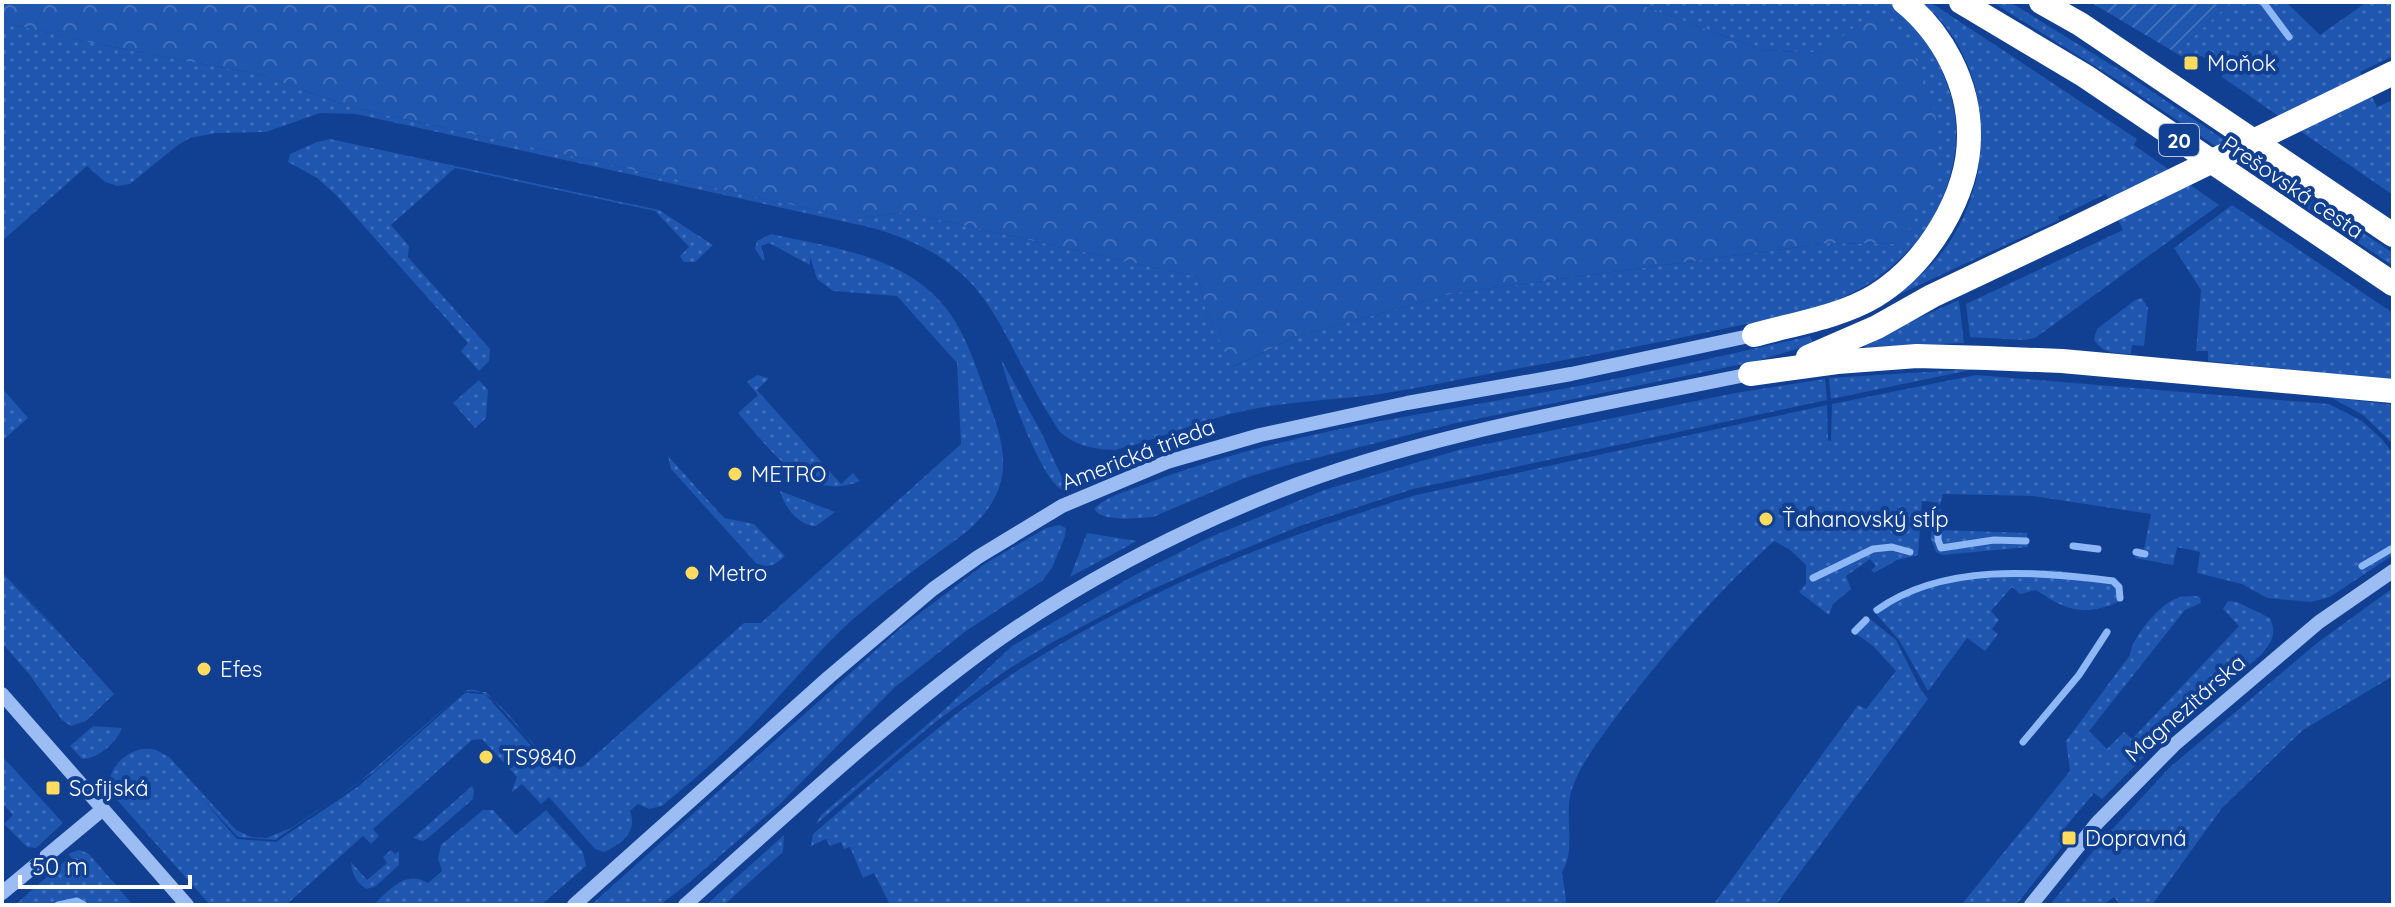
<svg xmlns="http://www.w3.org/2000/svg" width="2395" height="907" viewBox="0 0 2395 907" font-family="Quicksand,sans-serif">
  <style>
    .grass { fill: url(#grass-dots) }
    .forest { fill: url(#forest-crowns) }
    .garden { fill: url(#garden-furrows) }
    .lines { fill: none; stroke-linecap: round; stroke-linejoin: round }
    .stream { stroke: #8eb7f6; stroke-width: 7 }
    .minor { stroke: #9cbdf3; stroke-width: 14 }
    .highway { stroke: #fff; stroke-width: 24 }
    .highway-bridge { stroke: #fff; stroke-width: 24 }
    .poi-dot { fill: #ffdc5e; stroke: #113f91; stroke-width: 3 }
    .labels { text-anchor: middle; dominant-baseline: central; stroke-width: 8; stroke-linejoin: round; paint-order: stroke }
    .shield { fill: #113f91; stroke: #b8c5de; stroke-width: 2 }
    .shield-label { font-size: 20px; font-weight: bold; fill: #fff }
    .poi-label { font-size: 22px; fill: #fff; stroke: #113f91; text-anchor: start }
    .street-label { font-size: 22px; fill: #fff; stroke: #113f91 }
  </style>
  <defs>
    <pattern id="grass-dots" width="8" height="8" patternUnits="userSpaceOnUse" patternTransform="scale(2)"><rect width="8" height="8" fill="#1f56af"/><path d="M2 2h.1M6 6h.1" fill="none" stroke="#416fbb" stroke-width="1.8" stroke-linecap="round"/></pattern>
    <pattern id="forest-crowns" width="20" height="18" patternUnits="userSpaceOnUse" patternTransform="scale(2)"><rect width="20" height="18" fill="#1f56af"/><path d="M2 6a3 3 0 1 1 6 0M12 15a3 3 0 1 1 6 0" fill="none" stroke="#416fbb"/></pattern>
    <pattern id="garden-furrows" width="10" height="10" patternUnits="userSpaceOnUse" patternTransform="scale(2)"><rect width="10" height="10" fill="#1f56af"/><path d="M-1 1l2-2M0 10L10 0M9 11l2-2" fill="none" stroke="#416fbb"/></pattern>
  </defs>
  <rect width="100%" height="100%" fill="#113f91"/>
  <!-- grass -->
  <path class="grass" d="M1633 2H1889C1927 32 1956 83 1956 133 1956 192 1923 247 1874 280 1829 312 1766 319 1713 331 1642 346 1571 359 1499 372 1460 379 1420 388 1380 394 1336 400 1292 401 1248 410 1202 419 1160 439 1115 450 1093 449 1076 446 1060 432 995 335 1000 263 869 227L356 114 320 113 266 132 216 133 190 138 178 145 130 184 118 186 105 182 87 166 2 241V22L92 43 261 75 350 107 856 219 903 212 1198 277 1207 314 1233 367 1295 337 1454 293 1829 243 1900 244 1874 12 1822 53 1762 50Z
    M1922 2H1930L2137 139 2134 145 2219 205 2035 338 2024 340 1970 337 1966 304 2123 230 2106 194 2058 217 2059 220 1887 300C1909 286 1930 269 1946 247 1999 173 1993 61 1922 2Z
    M1992 2H2010L2123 72 2393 253V266L2119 81Z
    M2231 2H2286L2320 35 2367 2H2393V56L2360 72 2377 107 2393 100V195L2222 77 2221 69 2202 56 2194 58 2191 63 2176 53Z
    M330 139 659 210 713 245 695 262H684L680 256 689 247 655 211 455 168 391 225 409 246 408 257 490 349 489 361 479 371 461 351 468 343 337 196 317 178 288 162 290 154 317 142Z
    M2232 205 2393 313V380L2208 361V351H2196L2201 290 2174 248Z
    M771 234C834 248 908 256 949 312 968 339 977 370 988 400 1000 432 1012 467 994 499 980 526 951 543 928 560 902 579 876 599 852 620 812 657 778 700 739 738 715 762 688 784 662 806L649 809 638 804 630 811C638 831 622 844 604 852L595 849 549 797 541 804 522 784 511 793 517 777 482 739 472 740 373 829 379 836 371 844 363 836 286 905H210L111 793C103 770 128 746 152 749 158 750 163 754 169 757L236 830 252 837 266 838 291 828 357 784 463 692C490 677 524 740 544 755L486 692 464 691 375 771 275 840 238 837 203 800 237 839 276 842 359 786 465 693 485 694 549 766 582 767 744 623H761L961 444 957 363 897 296 833 291 817 279 810 256V265L769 243 761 246 765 259 763 261 755 249 757 241Z
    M2142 298 2148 308 2144 346 2132 345 2131 354C2115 353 2102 354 2094 339L2097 329 2135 300Z
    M1959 300 1964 343 1864 347 1865 342Z
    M1810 336 1813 344 1757 361 1452 424 1284 466 1245 478 1153 517 1124 519 1107 517 1099 514 1094 509C1106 496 1131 490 1148 483 1284 431 1431 414 1573 387 1653 372 1731 354 1810 336Z
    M1001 359 1041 432 1066 486 1063 490C1042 484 1006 382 1001 359Z
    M1975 369 1831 399 1829 378Z
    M757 375 769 378 757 390 841 484 853 473 860 481C806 504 769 448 738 413L758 395 747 382Z
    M1976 375 2329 404 2362 421 2382 439 2393 454V555L2330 597 2311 602 2267 598 2242 584 2197 573 2200 552 2177 547 2173 565 2135 558 2137 548 2144 549 2151 514 2033 496 1943 494 1940 505 1942 530 2027 533 2028 547 1942 555 1936 552 1931 539 1933 502 1922 501 1918 555 1897 560 1874 573 1871 570 1876 566 1870 559 1846 576 1851 589 1833 604 1829 615 1799 592 1806 584V565L1789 549 1774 541C1715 594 1669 648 1621 710 1606 731 1579 765 1572 789 1563 816 1577 849 1562 872L1566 899 1565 905H890L874 873 863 878 850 847 844 849 841 842 830 846 826 839 811 846 813 834C877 779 940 722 1011 675 1132 595 1278 537 1416 495L1827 405 1828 440 1831 441 1832 404Z
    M1825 379 1827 400 1413 489 1300 526 1215 561 1149 591 1051 643 1007 670 934 723 815 825 821 815 944 710 1012 646 1135 575 1206 539 1324 490 1462 449 1735 393Z
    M479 380 488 390 486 418 475 428 453 403Z
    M2 388 28 418 2 441Z
    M2330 397 2393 405V444L2363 415Z
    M668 456 724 518 754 524 785 556C775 565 767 570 755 562L671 469Z
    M780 491 835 512 816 526C799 526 784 507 780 491Z
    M1059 525 1066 528 1065 536 1052 568 1042 581 966 631 894 688 780 804 691 881 660 905H591L903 626 986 563 1046 528Z
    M1087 533 1137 541 1070 577Z
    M2 569 114 694 86 721 71 726 62 720 29 674 2 643V572L64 640Z
    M2008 570H2053L2115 578 2120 585 2122 600C2086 617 2068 612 2036 590L2020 594 2012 587 1991 611 1999 620 1992 629 1998 634 1985 651 1967 638 1928 691 1899 640 1872 609C1913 582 1960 574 2008 570Z
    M2393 588V676L2303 730 2222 808 2152 905H2120L2114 897 2103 905H2050L2098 845 2169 768 2317 643Z
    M2195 596 2200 597 2201 603 2185 610 2089 731 2107 749 2124 732 2132 739 2239 626 2223 609 2228 601 2237 602 2270 618C2277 635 2272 641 2262 654L2149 752 2102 799 2094 793 2062 831 2069 838 2016 905H1961L2070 771 2066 741 2130 655C2131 639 2159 605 2175 599 2181 596 2188 596 2195 596Z
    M1870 619 1896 640 1921 690 1928 699 1776 905H1713L1858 705 1866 709 1896 671 1873 646 1855 633Z
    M93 726 122 728C117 742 97 760 82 759L70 746Z
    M2 756 63 823 36 848 27 847 4 824 13 815 2 803Z
    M472 786 474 790 473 799 427 839 423 841 413 838Z
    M483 810H493L516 835 546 810 583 852 586 866 541 905H373C390 890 405 869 428 883L442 871 438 858 441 845Z
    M784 835 783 852 724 905H706Z
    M79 850 88 853 133 905H15L66 860 73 867 76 863 68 854Z
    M391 850 395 854 399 851V865L376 886 367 889C356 883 352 874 351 862L367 880 387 863 383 857Z"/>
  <!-- forest -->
  <path class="forest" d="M2 2H1633L1762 50 1822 53 1874 11C1881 18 1891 24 1897 32 1925 61 1947 133 1936 172 1928 198 1914 221 1900 244L1829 243 1454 293 1295 337 1232 367 1207 314 1198 277 903 212 856 219 350 107 261 75 92 43 2 22Z"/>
  <!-- garden -->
  <path class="garden" d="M2090 2H2231L2176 53Z"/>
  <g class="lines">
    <!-- stream -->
    <path class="stream" d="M2263 2 2289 37
      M1938 519V540L1941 548 1994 540 2026 541
      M2073 546 2098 549
      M2136 552 2145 554
      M2362 566 2391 549
      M1813 578 1873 549 1892 547 1910 552
      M1877 610C1942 563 2038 571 2113 581L2119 587 2120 598
      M1855 631 1866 620
      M2023 742 2079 675 2107 632
      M58 905 77 901 84 905"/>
    <!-- minor -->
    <path class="minor" d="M2 694 187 905
      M2 893 103 809
      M574 905 829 677 933 589 978 557 1062 506 1167 462 1260 435 1407 403 1571 374 1754 335
      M685 905C784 817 881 726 987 648 1075 585 1176 532 1277 492 1427 433 1592 407 1750 374
      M2031 905 2097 823 2174 745 2319 622 2393 571"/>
    <!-- highway -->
    <path class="highway" d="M1961 2 2085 76 2393 284
      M2041 2 2080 24 2393 235
      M1754 335C1793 324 1840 317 1875 296 1927 264 1970 195 1969 134 1969 83 1942 33 1904 2
      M1808 357 1877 327 1932 296 2065 233
      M1750 374 1837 362 1917 356 1986 358 2062 361 2393 391"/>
    <!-- highway-bridge -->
    <path class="highway-bridge" d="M2065 233 2393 73"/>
  </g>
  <!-- markers -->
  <g class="poi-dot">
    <rect x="2183" y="55" width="16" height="16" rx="4"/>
    <circle cx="735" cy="474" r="8"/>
    <circle cx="1766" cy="519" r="8"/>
    <circle cx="692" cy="573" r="8"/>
    <circle cx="204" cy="669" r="8"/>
    <circle cx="486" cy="757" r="8"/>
    <rect x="45" y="780" width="16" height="16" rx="4"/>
    <rect x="2061" y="830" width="16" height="16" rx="4"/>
  </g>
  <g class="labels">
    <!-- shield labels -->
    <rect class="shield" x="2159" y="124" width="40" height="32" rx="6"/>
    <g class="shield-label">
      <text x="2179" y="140">20</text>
    </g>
    <!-- poi labels -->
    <g class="poi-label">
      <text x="2207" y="63">Moňok</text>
      <text x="751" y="474">METRO</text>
      <text x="1782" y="519">Ťahanovský stĺp</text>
      <text x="708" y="573">Metro</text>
      <text x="220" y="669">Efes</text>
      <text x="502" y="757">TS9840</text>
      <text x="69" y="788">Sofijská</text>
      <text x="2085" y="838">Dopravná</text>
    </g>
    <!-- street labels -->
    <g class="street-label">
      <text transform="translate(2293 187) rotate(34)">Prešovská cesta</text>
      <text transform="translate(1138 454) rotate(-21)">Americká trieda</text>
      <text transform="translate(2185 708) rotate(-41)">Magnezitárska</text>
    </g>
  </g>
  <!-- border -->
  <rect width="2395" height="907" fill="none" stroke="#ffffff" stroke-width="8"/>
  <!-- scale -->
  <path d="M20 875v12h170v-12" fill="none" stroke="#ffffff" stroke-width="4"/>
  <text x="32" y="875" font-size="24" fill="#ffffff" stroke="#113f91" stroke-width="6" paint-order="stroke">50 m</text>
</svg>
